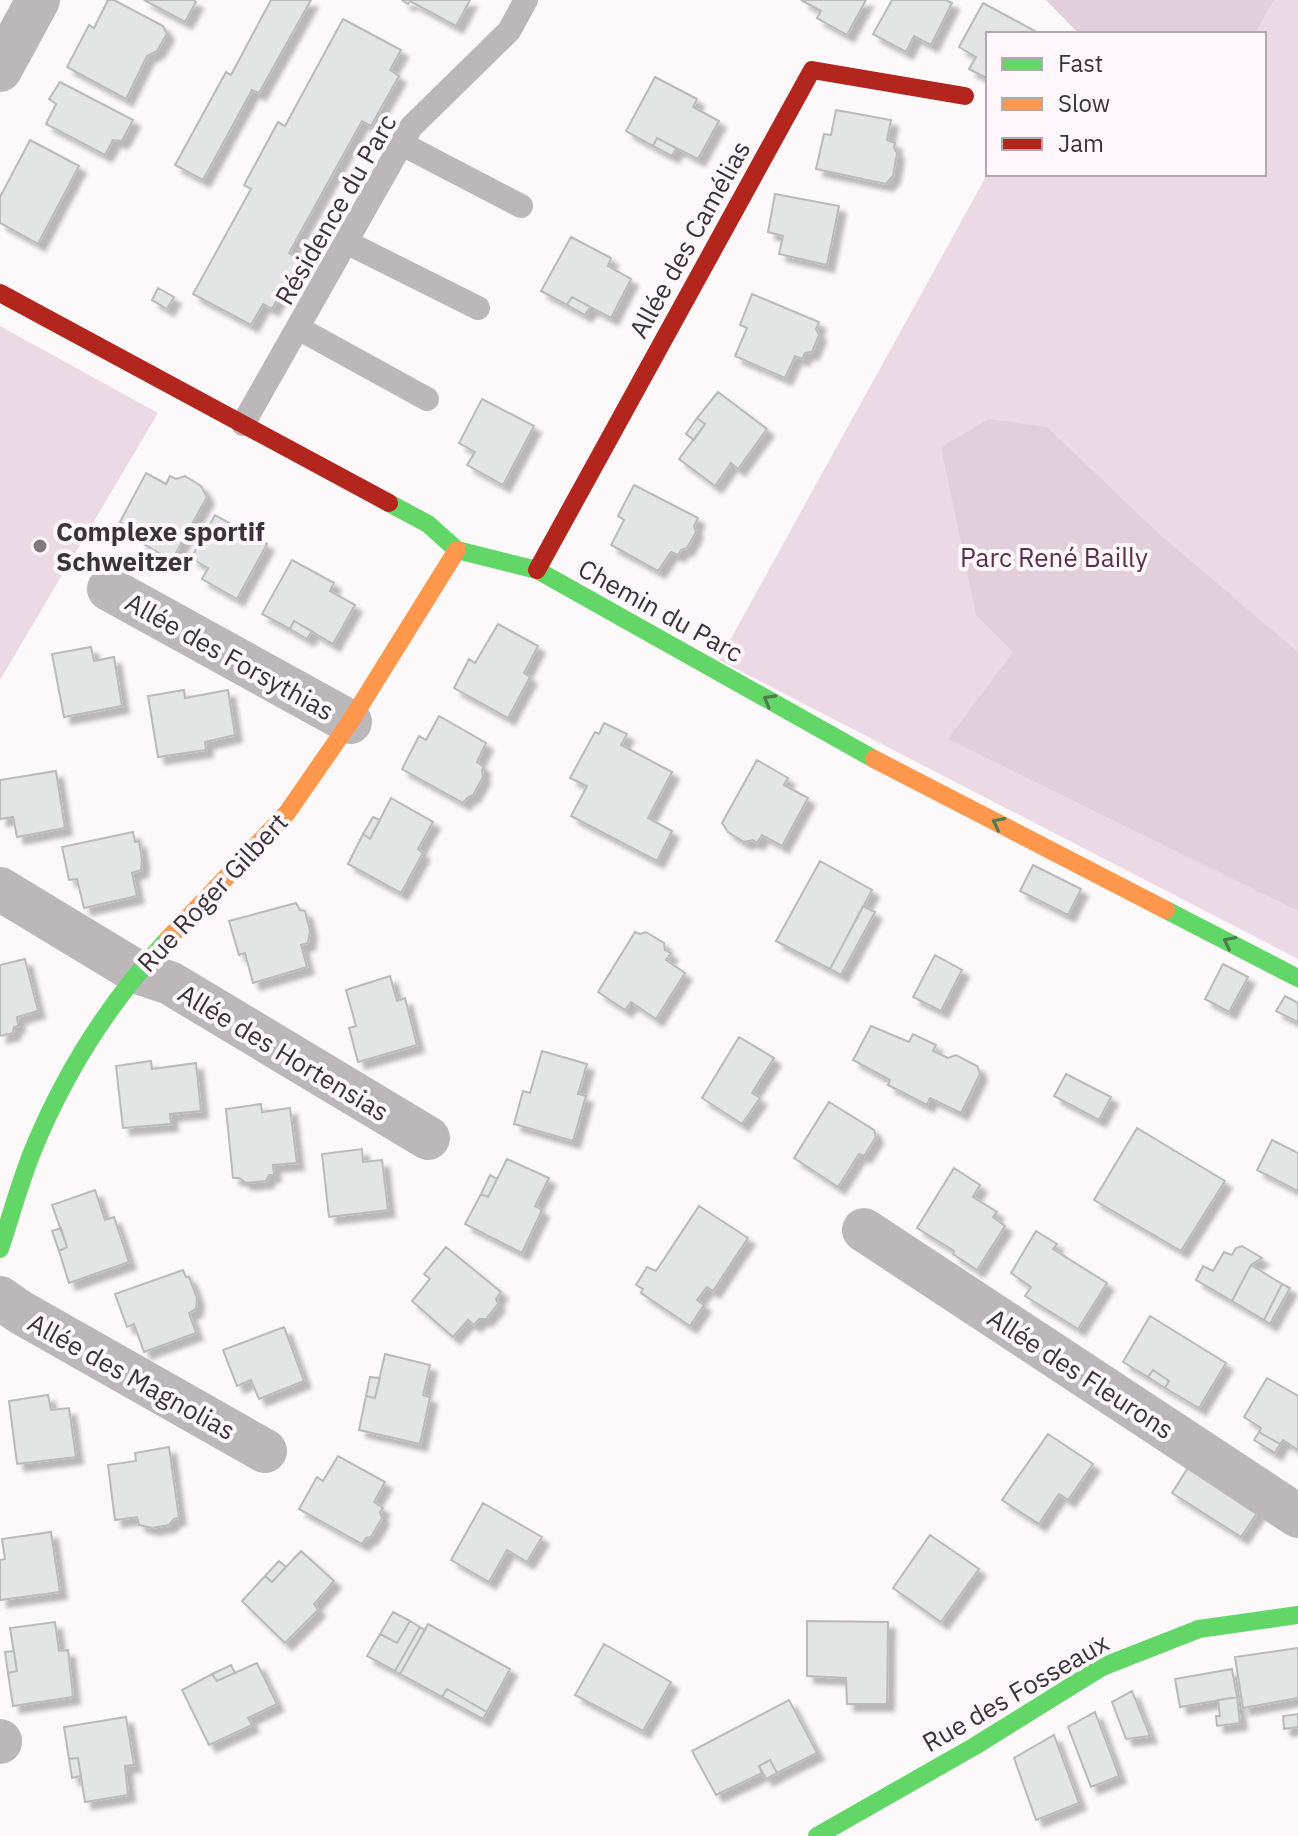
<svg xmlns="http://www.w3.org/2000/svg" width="1298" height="1836" viewBox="0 0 1298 1836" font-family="'IBM Plex Sans',sans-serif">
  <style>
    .green { fill: #ebdae6 }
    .forest { fill: #e1cfdc }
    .building { fill: #e2e5e4; stroke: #b9bbbb; stroke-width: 2; filter: url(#shadow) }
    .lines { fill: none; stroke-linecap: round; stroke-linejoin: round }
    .lane { stroke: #bcb8ba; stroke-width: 24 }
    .street { stroke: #bcb8ba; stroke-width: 44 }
    .fast { stroke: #63d668; stroke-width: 18 }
    .slow { stroke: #ff974d; stroke-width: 18 }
    .jam { stroke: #b3261e; stroke-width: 18 }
    .oneway { stroke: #4d7c4e }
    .poi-dot { fill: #7f787d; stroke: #fff7fc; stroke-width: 3 }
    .labels { text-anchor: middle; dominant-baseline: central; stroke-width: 8; stroke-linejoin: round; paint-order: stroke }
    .street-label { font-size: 26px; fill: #3b3339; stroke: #fff7fc }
    .poi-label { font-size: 26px; font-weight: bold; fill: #3b3339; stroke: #fff7fc; text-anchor: start }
    .park-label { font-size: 26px; fill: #58304e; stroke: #fff7fc }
  </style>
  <defs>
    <filter id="shadow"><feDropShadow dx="7" dy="7" stdDeviation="2" flood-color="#0004"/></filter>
  </defs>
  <rect width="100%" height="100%" fill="#fdf9fb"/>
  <!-- green -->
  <path class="green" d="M1274 0H1298V959L719 660 988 173 1264 174V34H1255Z
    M0 326 158 413 0 680Z"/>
  <!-- forest -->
  <path class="forest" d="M1046 0H1274L1255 34H1079Z
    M989 419 1047 427 1158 533 1298 652V911L948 739 1013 652 976 615 941 447Z"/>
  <!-- building -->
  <path class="building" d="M108 0H114L163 26 167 34 157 51 147 56 126 99 67 67 89 25 94 28Z
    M144 0H194L196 2 185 22Z
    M271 0H311L259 93 252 90 203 180 175 165 226 72 231 75Z
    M402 0H470L456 26 410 1 408 4Z
    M801 0H866L847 35 817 18 821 11Z
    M892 0H946L952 3 931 45 914 36 906 52 873 34Z
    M983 3 1035 31 1033 34H988V79L969 69 976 57 959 47Z
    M343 19 401 50 390 70 399 76 371 126 362 121 289 253 300 259 272 309 263 304 251 325 193 294 251 189 244 185 278 122 285 126Z
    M655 77 697 99 693 107 719 121 698 159 657 138 653 146 626 131Z
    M60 82 133 120 122 141 113 140 105 155 46 124 56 104 49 99Z
    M836 110 891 120 887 140 895 143 894 148 897 153 893 176 886 184 816 169 824 134 831 135Z
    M657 138 676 148 672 156 653 146Z
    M30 140 79 166 38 244 0 223V197Z
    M775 194 839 206 827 265 779 254 783 236 768 232Z
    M571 237 611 258 608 266 631 279 611 318 572 297 567 305 541 291Z
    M158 288 174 297 167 309 152 300Z
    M752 294 819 322 816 329 819 335 812 352 805 353 802 359 795 356 785 378 735 356 747 328 740 325Z
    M572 297 590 307 585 315 567 305Z
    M718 392 767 429 738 469 731 463 715 486 679 459 705 424 697 418Z
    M482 399 534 426 503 485 467 465 475 452 459 443Z
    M697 418 705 424 694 440 686 434Z
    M146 473 166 484 170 476 176 479 185 476 201 486 207 497 172 560 140 542 144 537 120 522Z
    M634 485 698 518 694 526 696 532 687 548 681 550 678 555 671 552 658 571 611 545 624 520 618 516Z
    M215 515 267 544 237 599 202 579 208 568 191 558Z
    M292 560 334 583 330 591 355 605 333 644 294 621 290 629 262 614Z
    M294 621 312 631 307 639 290 629Z
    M498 624 538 646 524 673 530 677 508 718 454 688 469 659 475 663Z
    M91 647 94 661 114 657 122 706 64 717 52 654Z
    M184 690 185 698 228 690 235 735 205 742 206 750 158 757 148 696Z
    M439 716 486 743 477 762 484 767 482 770 483 777 473 795 467 798 463 803 402 769 419 736 426 740Z
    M604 723 627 734 621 745 672 772 648 818 672 831 657 861 571 816 587 786 570 778 595 732 599 734Z
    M757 760 788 778 784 785 808 798 782 846 762 835 757 843 753 840 744 842 728 832 722 823Z
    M56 771 65 828 17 837 13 817 0 819V780Z
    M391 798 433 822 418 849 423 853 401 893 348 864 363 834 370 839Z
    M373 817 380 820 370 839 363 834Z
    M133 832 135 842 139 841 142 860 141 870 132 873 137 896 84 908 77 879 69 880 62 847Z
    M820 861 872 890 830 969 776 941Z
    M1033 865 1081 889 1068 915 1020 891Z
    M296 903 300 910 305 911 310 931 308 943 301 945 307 967 253 983 245 953 239 955 229 921Z
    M863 906 875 912 841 975 830 969Z
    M635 932 640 934 646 932 664 943 665 950 671 953 666 960 685 973 656 1019 631 1002 625 1010 598 992Z
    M935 955 962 970 941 1011 913 997Z
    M25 959 38 1011 17 1017 18 1026 14 1027 13 1033 0 1036V965Z
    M1223 964 1248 977 1229 1012 1205 999Z
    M390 976 397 1001 405 998 417 1045 358 1062 349 1028 356 1026 346 990Z
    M1285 996 1298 1003V1022L1276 1011Z
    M871 1026 909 1042 913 1034 936 1045 933 1051 948 1058 956 1055 977 1066 980 1074 961 1113 930 1098 927 1105 888 1085 890 1080 853 1060Z
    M739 1037 774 1058 752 1093 760 1098 742 1124 702 1098Z
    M542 1051 587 1064 578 1094 586 1096 573 1141 514 1124 523 1091 530 1093Z
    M151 1061 152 1069 196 1063 201 1111 170 1114 171 1124 123 1128 116 1066Z
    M1066 1074 1111 1097 1099 1120 1054 1096Z
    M829 1102 874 1130 876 1137 864 1156 859 1154 838 1187 794 1158Z
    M261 1104 262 1112 290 1108 297 1163 273 1165 274 1175H269L266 1181 246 1183 239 1178H233L226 1109Z
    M1137 1128 1225 1181 1181 1251 1094 1200Z
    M1272 1140 1298 1153V1191L1257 1170Z
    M362 1149 363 1162 382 1160 388 1210 329 1217 322 1154Z
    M507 1159 549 1178 535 1206 542 1210 522 1253 465 1224 481 1194 488 1197Z
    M954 1168 980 1185 973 1197 997 1212 993 1217 1005 1226 977 1270 953 1254 954 1251 917 1228Z
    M490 1175 497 1179 488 1197 481 1194Z
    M95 1190 105 1220 114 1217 129 1262 69 1283 59 1251 67 1247 52 1205Z
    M699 1206 748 1238 713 1291 707 1287 697 1300 704 1305 690 1326 641 1293 643 1289 636 1285 647 1267 656 1271Z
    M61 1228 67 1247 59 1251 52 1231Z
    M1036 1231 1057 1244 1053 1249 1107 1283 1078 1329 1025 1296 1031 1287 1011 1273Z
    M1242 1246 1262 1258 1251 1265 1232 1301 1196 1280 1203 1266 1213 1271 1224 1252 1232 1255 1236 1248Z
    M446 1247 501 1292 496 1299 498 1304 486 1319H479L474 1325 468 1320 453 1337 412 1301 430 1279 424 1274Z
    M1251 1265 1282 1284 1264 1320 1232 1301Z
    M183 1270 186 1277H189L197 1298 196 1309 189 1313 196 1333 144 1352 134 1324 127 1327 115 1294Z
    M1282 1284 1290 1288 1270 1324 1264 1320Z
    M1150 1316 1226 1363 1199 1408 1165 1388 1169 1381 1153 1370 1148 1377 1123 1362Z
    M284 1327 304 1381 259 1399 251 1380 237 1386 223 1350Z
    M385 1354 430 1365 423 1395 430 1397 420 1444 359 1430 366 1396 375 1398Z
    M1153 1370 1169 1381 1165 1388 1148 1377Z
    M370 1377 380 1378 375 1398 366 1396Z
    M1267 1378 1298 1396V1450L1283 1440 1280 1444 1259 1432 1261 1428 1244 1417Z
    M48 1395 51 1410 69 1408 76 1457 17 1464 9 1401Z
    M1259 1432 1280 1444 1275 1453 1254 1440Z
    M1048 1434 1093 1464 1068 1500 1059 1494 1039 1524 1002 1500Z
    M169 1447 179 1518 174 1519 169 1525 152 1528 139 1525 137 1517 115 1520 108 1465 136 1461 135 1453Z
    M338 1456 385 1482 374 1502 383 1508 380 1512 382 1518 371 1537 366 1538 362 1544 299 1509 317 1477 323 1481Z
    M1191 1463 1260 1509 1241 1537 1172 1493Z
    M483 1503 542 1537 527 1562 507 1550 489 1582 451 1560Z
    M51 1532 60 1592 0 1600V1560L5 1559 2 1539Z
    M930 1535 979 1569 941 1622 893 1588Z
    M301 1551 334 1581 314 1604 318 1610 285 1643 242 1601 265 1576 272 1582Z
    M279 1561 286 1567 272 1582 265 1576Z
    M393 1612 410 1621 397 1643 380 1634Z
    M410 1621 420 1627 395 1671 367 1656 380 1634 397 1643Z
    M807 1621 888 1622 887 1704H847L846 1678 807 1676Z
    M55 1622 59 1651 68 1650 73 1697 13 1706 8 1673 17 1671 10 1628Z
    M428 1624 510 1669 487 1712 447 1689 442 1697 400 1674Z
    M420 1627 425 1630 400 1674 395 1671Z
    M604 1644 671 1682 643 1731 575 1695Z
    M1298 1648V1698L1243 1708 1235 1657Z
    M14 1651 17 1671 8 1673 5 1652Z
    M257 1663 277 1704 248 1718 252 1725 209 1745 182 1690 212 1674 217 1681Z
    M231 1665 235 1673 217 1681 212 1674Z
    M1232 1669 1237 1697 1180 1707 1175 1679Z
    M447 1689 487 1712 483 1719 442 1697Z
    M1132 1691 1150 1736 1126 1739 1112 1702Z
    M1237 1697 1240 1723 1217 1726 1216 1716H1220L1218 1700Z
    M789 1700 817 1753 777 1773 770 1760 759 1766 762 1773 716 1795 692 1751Z
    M1095 1712 1119 1776 1091 1787 1068 1727Z
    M1298 1714V1727L1284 1729 1283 1716Z
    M126 1717 134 1765 125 1766 128 1795 85 1802 78 1758 69 1759 64 1727Z
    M1054 1735 1079 1803 1036 1820 1014 1758Z
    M78 1758 81 1776 72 1778 69 1759Z
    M770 1760 777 1773 766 1779 759 1766Z"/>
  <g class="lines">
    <!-- lane -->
    <path class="lane" d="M402 144 521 206
      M346 242 478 308
      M298 328 427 399
      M243 424 411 127 509 31 526 0"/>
    <!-- street -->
    <path class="street" d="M0 70 38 0
      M109 589 350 722
      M0 889 137 972 170 983 428 1138
      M864 1230 1298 1516
      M0 1298 20 1312 265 1451
      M0 1741V1742"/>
    <!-- fast -->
    <path class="fast" d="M389 503 428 524 457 550 537 570 874 759
      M1166 910 1298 978
      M0 1249C11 1216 20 1182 33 1150 65 1072 111 1000 168 939
      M817 1836 975 1746 1102 1667 1199 1629 1298 1615"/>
    <!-- slow -->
    <path class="slow" d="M874 759 1166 910
      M168 939 287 813 350 722 457 550"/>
    <!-- jam -->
    <path class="jam" d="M0 293 389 503
      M537 570 812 70 965 96"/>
  </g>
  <!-- one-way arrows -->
  <defs><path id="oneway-chevron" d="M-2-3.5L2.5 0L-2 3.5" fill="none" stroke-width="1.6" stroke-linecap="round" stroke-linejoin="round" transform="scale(2)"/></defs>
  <g class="oneway">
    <use href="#oneway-chevron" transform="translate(769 700) rotate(-151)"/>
    <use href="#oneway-chevron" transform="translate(998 823) rotate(-153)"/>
    <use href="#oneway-chevron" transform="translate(1229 942) rotate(-153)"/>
  </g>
  <!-- markers -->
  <circle class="poi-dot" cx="40" cy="546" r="8"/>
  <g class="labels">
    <!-- street labels -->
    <g class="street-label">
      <text transform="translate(335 209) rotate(-60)">Résidence du Parc</text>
      <text transform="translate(689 239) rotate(-61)">Allée des Camélias</text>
      <text transform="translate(661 610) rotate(29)">Chemin du Parc</text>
      <text transform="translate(230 656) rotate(29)">Allée des Forsythias</text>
      <text transform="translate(212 892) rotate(-47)">Rue Roger Gilbert</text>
      <text transform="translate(284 1052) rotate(31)">Allée des Hortensias</text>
      <text transform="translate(1081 1373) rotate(33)">Allée des Fleurons</text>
      <text transform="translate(132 1376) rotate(29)">Allée des Magnolias</text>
      <text transform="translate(1015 1692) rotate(-30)">Rue des Fosseaux</text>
    </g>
    <!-- poi labels -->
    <g class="poi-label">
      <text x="56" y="531">Complexe sportif<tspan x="56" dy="30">Schweitzer</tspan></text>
    </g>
    <!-- park labels -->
    <g class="park-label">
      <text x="1054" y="557">Parc René Bailly</text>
    </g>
  </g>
  <!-- legend -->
  <rect x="986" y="32" width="280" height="144" fill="#fff7fc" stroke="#b1a9ae" stroke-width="2"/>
  <rect x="1002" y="58" width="40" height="12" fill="#63d668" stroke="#b1a9ae" stroke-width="2"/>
  <text x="1058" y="72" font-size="24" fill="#3b3339">Fast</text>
  <rect x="1002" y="98" width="40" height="12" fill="#ff974d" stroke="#b1a9ae" stroke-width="2"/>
  <text x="1058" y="112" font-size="24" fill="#3b3339">Slow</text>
  <rect x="1002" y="138" width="40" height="12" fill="#b3261e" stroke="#b1a9ae" stroke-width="2"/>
  <text x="1058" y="152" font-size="24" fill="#3b3339">Jam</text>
</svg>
